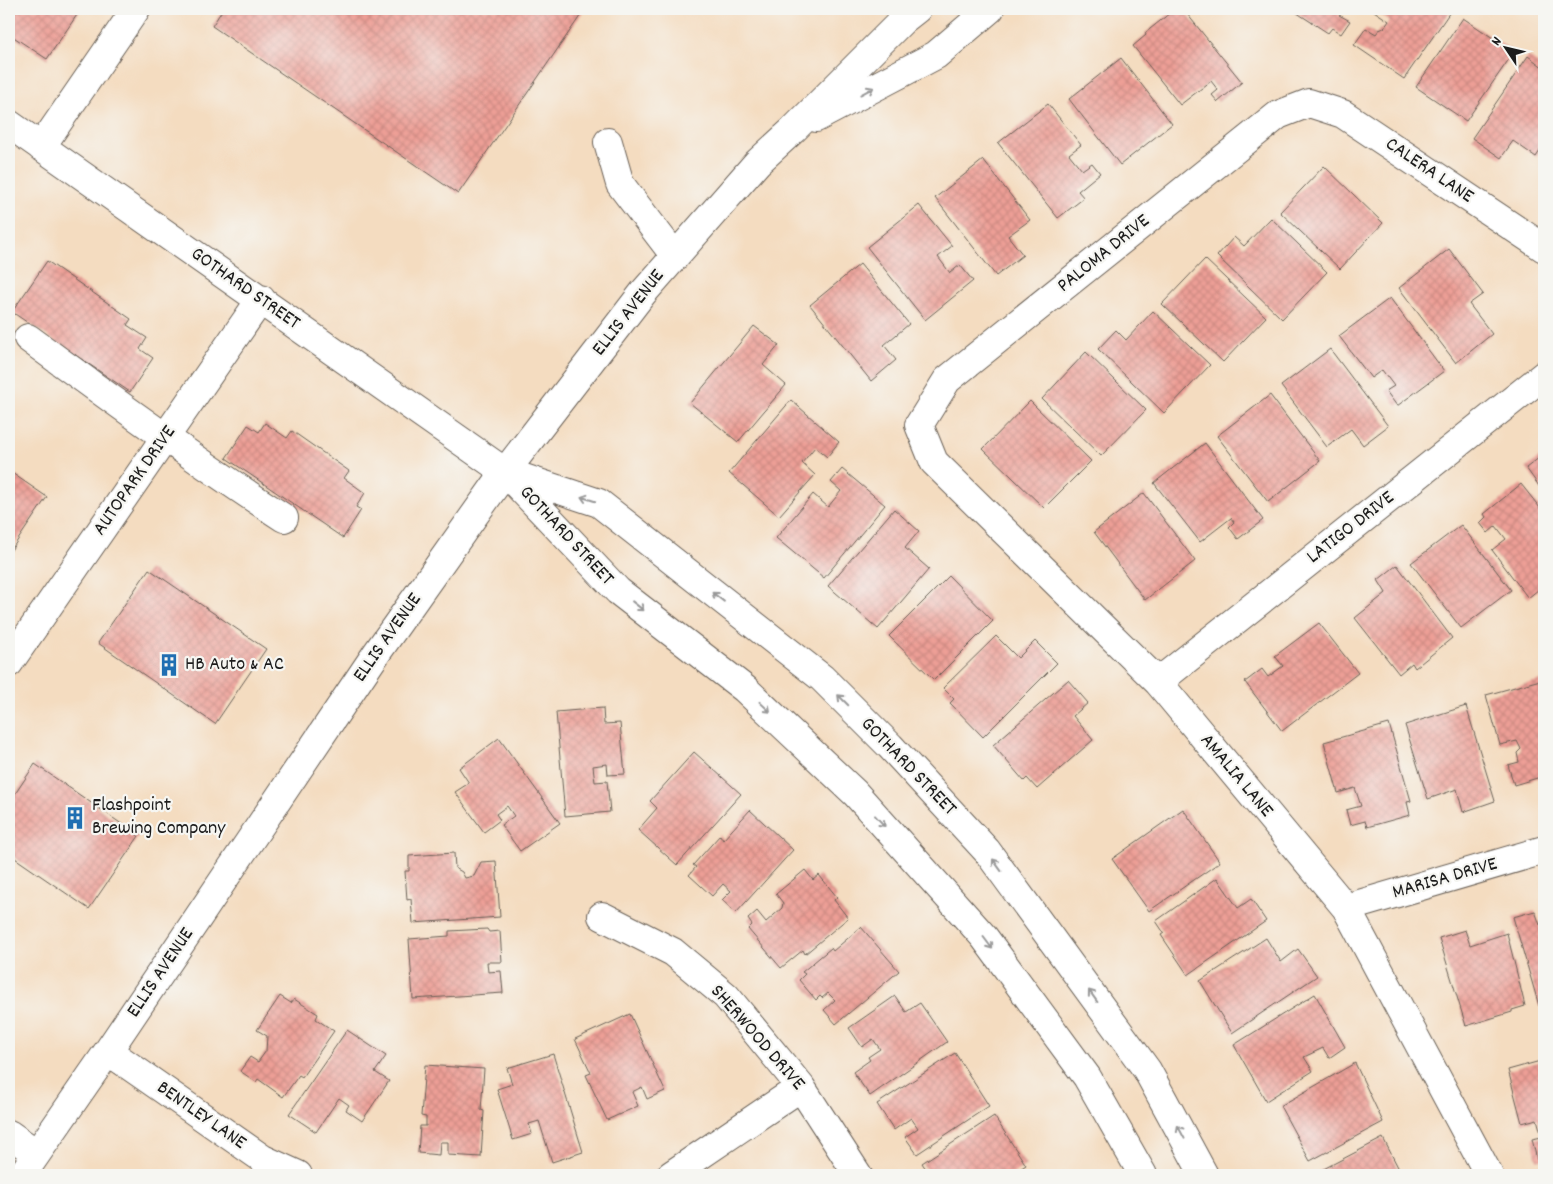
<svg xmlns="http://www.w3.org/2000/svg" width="1553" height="1184" viewBox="0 0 1553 1184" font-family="Dekko,sans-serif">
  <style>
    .building { fill: url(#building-cross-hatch) }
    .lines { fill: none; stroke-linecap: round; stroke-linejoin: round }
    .minor-casing { stroke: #685f55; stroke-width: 30 }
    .minor { stroke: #fff; stroke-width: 28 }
    .oneway { stroke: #999 }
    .labels { text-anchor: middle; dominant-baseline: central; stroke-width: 4.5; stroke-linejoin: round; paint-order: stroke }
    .street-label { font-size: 20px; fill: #1c1c1c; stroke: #f6f6f2 }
    .poi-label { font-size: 20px; fill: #1c1c1c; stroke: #f6f6f2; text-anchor: start }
  </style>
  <defs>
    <pattern id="building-cross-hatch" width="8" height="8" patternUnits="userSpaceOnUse" patternTransform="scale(1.25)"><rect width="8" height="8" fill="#ed9f96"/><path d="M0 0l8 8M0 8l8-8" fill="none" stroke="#cb8881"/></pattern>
  </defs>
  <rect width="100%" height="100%" fill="#f6f6f2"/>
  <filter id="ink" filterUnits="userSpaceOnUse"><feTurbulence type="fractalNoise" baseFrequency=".02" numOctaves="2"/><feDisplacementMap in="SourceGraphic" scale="10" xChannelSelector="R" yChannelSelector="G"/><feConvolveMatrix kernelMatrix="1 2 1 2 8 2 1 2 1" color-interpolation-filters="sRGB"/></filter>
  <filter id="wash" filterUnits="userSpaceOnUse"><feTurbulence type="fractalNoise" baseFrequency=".0096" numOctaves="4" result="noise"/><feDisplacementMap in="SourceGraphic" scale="20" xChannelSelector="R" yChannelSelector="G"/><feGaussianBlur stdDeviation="1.12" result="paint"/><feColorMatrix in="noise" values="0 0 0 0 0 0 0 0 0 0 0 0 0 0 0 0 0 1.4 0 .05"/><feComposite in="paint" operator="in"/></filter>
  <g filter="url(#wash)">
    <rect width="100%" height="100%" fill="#f4dcc0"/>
    <g id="blocks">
      <!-- building -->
      <path class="building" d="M9 9H81L47 59 9 34Z
        M223 9H585L458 194 212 26Z
        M1175 9H1183L1242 82 1218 102 1212 95 1218 90 1211 81 1180 105 1133 46 1146 35 1145 33Z
        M1291 9H1344L1339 15 1350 21 1341 34 1332 28 1328 33Z
        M1376 9H1452L1404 79 1354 45 1366 28 1376 34 1379 30 1384 28 1389 21 1374 11Z
        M1463 18 1514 52 1466 121 1416 87Z
        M1528 56 1544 68V145L1536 157 1513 141 1501 158 1472 138Z
        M1121 58 1172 124 1120 165 1069 99Z
        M1048 104 1081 145 1069 154 1082 170 1092 163 1100 173 1078 191 1084 198 1058 218 998 143Z
        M983 160 1030 220 1008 236 1023 255 996 276 935 198Z
        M1324 166 1383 223 1340 269 1280 212Z
        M919 205 952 246 938 257 950 273 960 265 973 281 925 320 867 247Z
        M1271 218 1327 272 1282 319 1217 256 1234 237 1244 246Z
        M1449 249 1483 294 1469 304 1492 334 1456 363 1399 288Z
        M1205 259 1266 317 1223 362 1162 304Z
        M47 261 131 319 127 325 147 338 140 349 153 358 130 392 12 312Z
        M860 264 909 324 884 345 896 360 871 381 810 305Z
        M1390 298 1444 371 1397 406 1386 391 1394 386 1382 370 1371 378 1339 336Z
        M1153 311 1210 365 1164 413 1098 349 1116 330 1126 340Z
        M754 326 779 345 763 365 786 385 738 442 690 403Z
        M1330 349 1388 426 1363 445 1351 429 1327 447 1281 386Z
        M1086 352 1146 410 1101 456 1042 399Z
        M1270 395 1320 461 1268 502 1217 436Z
        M791 400 839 442 827 457 815 447 802 463 815 475 779 516 729 473Z
        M1030 401 1091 461 1044 508 983 449Z
        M265 423 287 438 292 431 349 471 344 478 365 493 356 507 361 510 343 538 226 458 248 425 259 432Z
        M1205 443 1263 520 1238 539 1229 527 1234 522 1231 518 1200 542 1154 483Z
        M1544 454V493L1526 468Z
        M842 469 885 505 824 578 776 538 813 494 828 507 841 491 831 482Z
        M9 471 47 497 9 553Z
        M1521 484 1544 513V585L1528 598 1492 550 1506 539 1496 526 1488 533 1480 523 1486 517 1484 514Z
        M1144 493 1195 561 1145 600 1094 532Z
        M894 509 919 531 905 548 929 569 878 629 828 586Z
        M1461 525 1511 590 1461 628 1411 563Z
        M1397 565 1452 638 1415 668 1412 663 1399 674 1355 618 1386 593 1378 580Z
        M149 569 266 649 215 724 98 643Z
        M949 576 993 621 934 680 889 636Z
        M1319 623 1358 673 1282 731 1245 682 1262 669 1268 677 1283 666 1275 656Z
        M996 636 1018 658 1035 641 1057 663 983 737 950 703 954 699 943 688Z
        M1544 679V776L1514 785 1508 765 1519 762 1517 753 1521 749 1517 741 1500 745 1486 695Z
        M1068 680 1088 703 1073 716 1093 740 1037 789 1027 778 1024 781 993 745Z
        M1466 706 1495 801 1463 812 1457 789 1428 799 1405 725Z
        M603 708 604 724 620 723 625 774 608 775 607 764 593 766 595 782 607 781 610 812 565 816 556 712Z
        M1389 724 1411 801 1407 802 1410 815 1367 827 1365 821 1350 825 1346 810 1361 806 1355 788 1338 793 1324 742Z
        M499 738 560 823 520 851 501 825 514 816 507 806 496 814 500 820 484 832 455 792 469 783 459 768Z
        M694 752 741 794 677 865 638 830 657 808 650 801Z
        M35 764 139 836 89 909 9 854V803Z
        M1183 809 1220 862 1149 911 1112 859Z
        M750 810 793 850 736 913 722 900 731 891 723 884 712 896 689 875 696 867 693 865 720 835 723 840Z
        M454 853 455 868 462 872 465 878 474 876 481 862 496 861 500 917 413 923 411 899 407 900 405 871H409V856Z
        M805 870 813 880 819 875 837 897 834 900 848 918 805 954 803 950 781 968 748 929 752 925 748 919 757 911 766 922 782 908 783 903 776 894Z
        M1217 878 1238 908 1251 899 1266 921 1188 975 1161 935 1164 933 1156 921Z
        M1535 911 1540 925 1544 923V1005L1539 1006 1513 917Z
        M861 927 899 971 836 1024 824 1010 835 1000 828 993 822 998 820 996 816 1000 799 980 805 974 802 972 831 948 833 951Z
        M487 929 489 932 500 931 502 962H487L488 972 501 971 503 993 413 999 409 939 449 936V931Z
        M1465 930 1470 945 1507 933 1525 1006 1512 1010V1012L1466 1026 1439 938Z
        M1266 938 1281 962 1298 949 1317 976 1232 1033 1200 981Z
        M1315 994 1345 1047 1329 1058 1323 1048 1304 1057 1313 1071 1266 1101 1234 1045Z
        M280 996 291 1003 294 999 318 1014 316 1019 334 1031 302 1077 299 1075 283 1097 258 1079 256 1082 240 1071 250 1057 258 1062 266 1051 267 1036 257 1030Z
        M895 996 906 1012 920 1003 947 1042 870 1096 853 1072 870 1060 868 1057 880 1049 873 1039 862 1047 849 1028Z
        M630 1014 665 1091 647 1099 642 1087 632 1092 638 1106 607 1120 586 1075 591 1073 575 1039Z
        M347 1030 386 1056 375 1072 389 1081 362 1121 346 1110 349 1105 339 1098 316 1132 289 1114Z
        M955 1053 989 1106 917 1154 905 1137 918 1128 911 1118 894 1130 877 1104Z
        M553 1054 583 1152 552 1162 539 1121 529 1124 532 1134 513 1140 497 1089 512 1084 507 1068Z
        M1544 1060V1158L1537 1160 1532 1139 1542 1137 1537 1119 1522 1123 1508 1070Z
        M1355 1063 1383 1122 1310 1161 1280 1106Z
        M425 1065 484 1069 481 1110 484 1111 481 1157 448 1155V1142H440L439 1155 418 1153 420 1126H426V1117L421 1116Z
        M994 1116 1026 1165 1011 1175H947L946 1173 942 1175H930L922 1163Z
        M1383 1138 1402 1175H1312Z"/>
    </g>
  </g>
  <g filter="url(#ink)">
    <use href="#blocks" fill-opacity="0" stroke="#685f55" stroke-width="1"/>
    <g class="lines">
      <defs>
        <path id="minor" d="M816 118 936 55 990 9
          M9 124 505 472 618 591 745 689 855 793 984 937 1087 1077 1143 1175
          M608 142 620 184 675 256
          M41 147 136 9
          M28 338C112 400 196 461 284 518
          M509 473 599 503 822 678 890 746 987 851 1147 1070 1204 1175
          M9 663 261 299
          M1158 682 1544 375
          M1346 908 1544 850
          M602 916 673 952 726 996 801 1087 858 1175
          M108 1051 263 1159 298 1175
          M9 1134 36 1153
          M22 1175 108 1051 376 654 505 472 643 293 757 163 793 130 903 20 917 9
          M671 1175 801 1087
          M1489 1175 1346 908 1158 682 934 462 919 425 947 380 1278 115 1309 103 1343 114 1544 248"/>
      </defs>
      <!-- minor casing -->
      <use href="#minor" class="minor-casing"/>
      <!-- minor -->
      <use href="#minor" class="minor"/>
    </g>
    <!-- one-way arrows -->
    <defs><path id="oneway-shaft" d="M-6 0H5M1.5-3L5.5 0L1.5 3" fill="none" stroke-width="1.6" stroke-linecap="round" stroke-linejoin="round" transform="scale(1.25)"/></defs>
    <g class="oneway">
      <use href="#oneway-shaft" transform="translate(867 91) rotate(-28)"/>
      <use href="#oneway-shaft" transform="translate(588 499) rotate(-162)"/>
      <use href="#oneway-shaft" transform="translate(718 597) rotate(-142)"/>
      <use href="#oneway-shaft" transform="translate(638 606) rotate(38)"/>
      <use href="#oneway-shaft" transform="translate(843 700) rotate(-135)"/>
      <use href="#oneway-shaft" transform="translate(765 707) rotate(43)"/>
      <use href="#oneway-shaft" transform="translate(880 821) rotate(48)"/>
      <use href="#oneway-shaft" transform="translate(997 865) rotate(-126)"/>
      <use href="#oneway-shaft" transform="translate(988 943) rotate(53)"/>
      <use href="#oneway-shaft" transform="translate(1093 996) rotate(-126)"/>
      <use href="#oneway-shaft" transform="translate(1181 1132) rotate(-118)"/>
    </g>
  </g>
  <!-- icons -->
  <defs>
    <symbol id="building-bare" viewBox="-9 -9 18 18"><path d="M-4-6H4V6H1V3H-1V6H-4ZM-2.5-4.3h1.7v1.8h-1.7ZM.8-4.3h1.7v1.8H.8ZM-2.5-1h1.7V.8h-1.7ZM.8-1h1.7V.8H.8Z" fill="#1f6fb2" stroke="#f6f6f2" stroke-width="2.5" paint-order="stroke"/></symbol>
  </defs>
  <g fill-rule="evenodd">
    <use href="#building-bare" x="153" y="649" width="32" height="32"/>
    <use href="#building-bare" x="59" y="802" width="32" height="32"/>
  </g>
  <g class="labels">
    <!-- street labels -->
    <g class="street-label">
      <text transform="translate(1429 171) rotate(34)">CALERA LANE</text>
      <text transform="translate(1104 254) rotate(-39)">PALOMA DRIVE</text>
      <text transform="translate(245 289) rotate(35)">GOTHARD STREET</text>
      <text transform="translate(629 313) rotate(-52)">ELLIS AVENUE</text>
      <text transform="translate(135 481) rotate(-55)">AUTOPARK DRIVE</text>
      <text transform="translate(1351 528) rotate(-38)">LATIGO DRIVE</text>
      <text transform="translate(566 536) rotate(47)">GOTHARD STREET</text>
      <text transform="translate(388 638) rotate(-55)">ELLIS AVENUE</text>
      <text transform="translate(908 767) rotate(46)">GOTHARD STREET</text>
      <text transform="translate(1236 776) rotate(50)">AMALIA LANE</text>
      <text transform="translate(1445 879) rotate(-16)">MARISA DRIVE</text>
      <text transform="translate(161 973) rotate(-56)">ELLIS AVENUE</text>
      <text transform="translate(757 1038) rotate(49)">SHERWOOD DRIVE</text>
      <text transform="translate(201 1116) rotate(35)">BENTLEY LANE</text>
    </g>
    <!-- poi labels -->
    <g class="poi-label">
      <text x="185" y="665">HB Auto &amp; AC</text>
      <text x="92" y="806">Flashpoint<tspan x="92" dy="23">Brewing Company</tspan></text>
    </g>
  </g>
  <!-- margin -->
  <rect width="1553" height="1184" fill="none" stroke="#f6f6f2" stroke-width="30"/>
  <!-- north arrow -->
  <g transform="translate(1506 48) rotate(305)" stroke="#f6f6f2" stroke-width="4" paint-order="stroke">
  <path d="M0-4L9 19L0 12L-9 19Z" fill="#1c1c1c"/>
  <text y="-8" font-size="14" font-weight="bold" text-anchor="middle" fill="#1c1c1c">N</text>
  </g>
</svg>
